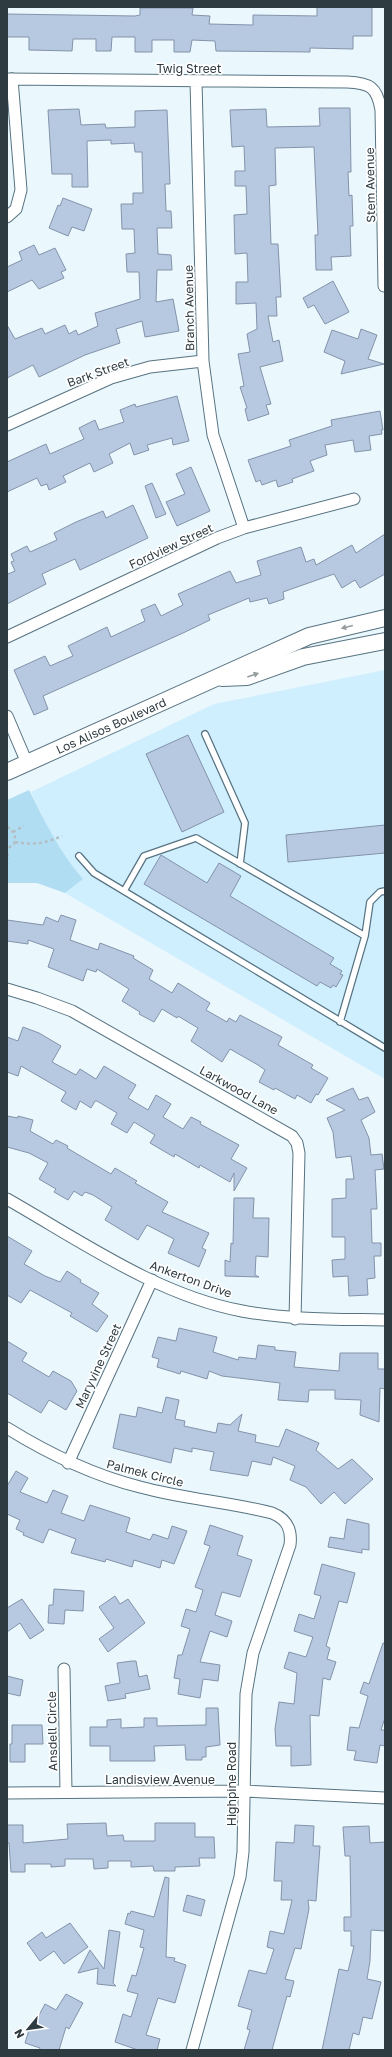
<svg xmlns="http://www.w3.org/2000/svg" width="392" height="2057" viewBox="0 0 392 2057" font-family="'Golos Text',sans-serif">
  <style>
    .built { fill: #cfeffe }
    .green { fill: #b1ddf2 }
    .building { fill: #b7c8e1; stroke: #8393aa }
    .lines { fill: none; stroke-linecap: round; stroke-linejoin: round }
    .service-casing { stroke: #577381; stroke-width: 8 }
    .minor-casing { stroke: #577381; stroke-width: 13 }
    .secondary-casing { stroke: #577381; stroke-width: 18 }
    .path { stroke: #b2bfc5; stroke-width: 2.5; stroke-dasharray: 3 3; stroke-linecap: butt }
    .service { stroke: #fff; stroke-width: 5.5 }
    .minor { stroke: #fff; stroke-width: 11 }
    .secondary { stroke: #fff; stroke-width: 16 }
    .oneway { fill: #969da0 }
    .labels { text-anchor: middle; dominant-baseline: central; stroke-width: 3.5; stroke-linejoin: round; paint-order: stroke }
    .street-label { font-size: 12px; fill: #2e3b41; stroke: #fff }
  </style>
  <rect width="100%" height="100%" fill="#eaf7fd"/>
  <!-- built -->
  <path class="built" d="M385 670V1079L65 893 83 879 69 864 57 846 31 792 214 704Z"/>
  <!-- green -->
  <path class="green" d="M29 790C45 821 59 852 83 879L65 893 37 883H7V800Z"/>
  <!-- building -->
  <path class="building" d="M317 7H372V36H353V49L310 48V52L216 51 215 41 192 40 190 52H174V40H152V52H135V37H112L111 51H96V39H73L72 51 29 50V37H7V14L135 16 140 15V8H193L192 15 210 16 209 24 253 25V15L317 16Z
    M319 108H350L351 172H348L349 196 352 195 353 226H350L351 256 331 257 332 270H316L315 235H318L314 147 275 148 276 185 269 186 271 244H278L281 297H276L277 316H268L273 342 279 340 283 361 260 367 271 404 266 405 269 414 248 421 245 409 247 408 240 387 244 386 238 354 250 352 247 334 257 329 256 303 236 304V282H248L247 253 235 254 234 215 247 214 246 186H235V171H245L244 146 232 147 230 110 266 109 267 127 320 126Z
    M79 109 81 125 105 124 106 128 135 127V111L167 110 170 184H165L166 211H171L172 228H157L158 254 171 255 172 270H157L156 302 173 299 179 331 145 337 142 321 116 329 120 343 85 355 39 377 33 365 7 378V325L15 339 42 328 45 334 65 325 69 334 76 330 78 335 98 326 95 313 140 299 139 272H127L126 254 135 253 134 229H122L121 204H133V193H143L142 152H135L134 143 111 144V140L87 141 88 187H72V174H52L48 110Z
    M63 198 92 209 84 231 72 227 68 236 49 228 58 205 60 206Z
    M34 245 39 255 55 248 66 270 61 272 64 278 39 289 32 280 7 292V267L22 260 19 252Z
    M333 281 349 312 325 324 314 305 308 308 303 298Z
    M361 329 377 335 368 359 384 364 341 374 345 361 324 352 332 330 358 339Z
    M177 396 189 441 173 445 172 438 147 445 149 450 134 455 130 443 109 454 113 463 94 472 90 463 63 476 66 482 49 490 47 484 41 486 37 478 7 492V462L46 444 50 454 84 439 79 428 95 420 99 430 124 422 120 410 135 404 136 407Z
    M380 411 383 430H381L382 434 369 436 371 450 355 452 353 440 325 445 327 455 310 461 314 471 292 479 293 482 278 487 276 480 262 485 260 480 256 482 248 460 291 446 289 440 332 426 331 420Z
    M191 467 210 511 177 526 166 502 185 494 176 474Z
    M152 483 166 514 156 518 145 486Z
    M133 505 148 538 80 570 75 559 42 574 46 584 7 604V571L8 574 15 571 11 562 14 561 11 554 27 546 30 552 57 540 54 533 76 522 103 511 106 518Z
    M385 534V574L360 588 355 580 342 588 334 574 283 592 284 599 269 604 267 598 250 602 249 598 208 615 210 620 183 633 43 696 48 709 34 715 14 670 45 656 50 666 73 656 68 646 107 627 111 637 145 621 141 610 155 604 161 616 183 605 178 594 230 571 236 583 261 575 257 561 301 547 306 562 314 559 316 565 352 545 356 553Z
    M188 735 224 812 182 832 146 754Z
    M385 825V853L288 862 286 835Z
    M161 855 207 883 219 863 241 876 230 896 334 958 330 964 342 971 340 974 343 975 336 987 333 985 331 988 320 982 317 986 144 884Z
    M61 915 76 920 70 940 98 950 100 943 134 956 133 958 153 970 149 979 172 993 178 983 210 1003 206 1010 227 1022 229 1018 236 1022 240 1015 282 1037 278 1045 313 1065 311 1068 328 1078 318 1095 316 1094 311 1103 297 1095 295 1099 275 1088 274 1090 259 1082 265 1070 258 1065 230 1049 222 1062 191 1041 198 1028 178 1016 177 1018 162 1009 154 1022 139 1014 140 1012 122 1001 129 989 97 969 96 972 87 969 83 981 48 967 54 949 28 940V944L7 941V920L43 925 46 917 58 922Z
    M23 1027 39 1033 61 1046 52 1062 76 1075 80 1069 96 1079 104 1066 136 1085 128 1098 148 1110 156 1095 171 1104 163 1117 183 1129 191 1117 201 1122 200 1124 239 1145 231 1159 247 1168 234 1191V1173L230 1182 200 1165 199 1168 175 1154 174 1157 150 1143 155 1135 134 1122 127 1133 111 1124 117 1113 97 1101H95L91 1108 80 1101 76 1110 61 1101 66 1092 21 1066 18 1076 7 1072V1037L18 1041Z
    M353 1088 359 1100 368 1097 375 1112 361 1120 369 1138 371 1155 382 1154 384 1169 375 1170 377 1209H371L372 1243H381V1256H374L375 1278 367 1279 368 1295 349 1296 348 1276 333 1277 332 1260 345 1259V1237H332V1199L346 1198V1179H354L351 1156 336 1158 333 1132 327 1118 345 1110 326 1100Z
    M7 1116 18 1118V1116L33 1120 30 1131 53 1144 56 1140 68 1146 67 1148 111 1174 115 1168 137 1181 135 1183 168 1202 162 1212 209 1233 202 1248 206 1250 199 1267 168 1253 174 1239 147 1225 138 1240 105 1220 112 1207 93 1195 85 1192 82 1196 74 1191 68 1200 54 1192 56 1189 39 1179 48 1163 29 1153 7 1147Z
    M234 1198H254L253 1218H269L268 1257 256 1256 255 1275 259 1277 225 1276V1260L230 1262 231 1243 233 1244Z
    M7 1236 32 1251 24 1264 45 1276 60 1282 67 1271 81 1280 80 1282 99 1293 92 1304 108 1316 97 1332 70 1316 72 1313 30 1290 21 1303 7 1295Z
    M179 1328 217 1337 213 1352 238 1360 239 1357 256 1359 258 1345 275 1347V1350L296 1352 294 1367 339 1371 340 1353H378V1369H385V1389L380 1388 379 1422 360 1415 361 1400 335 1399V1390H309L308 1402 278 1400 280 1383 222 1376 209 1371 207 1379 181 1371 180 1374 157 1367 159 1359 152 1357 158 1337 176 1341Z
    M7 1341 27 1353 22 1361 49 1377 53 1371 71 1381 77 1391 66 1410 49 1400 41 1413 7 1393Z
    M166 1397 179 1400 175 1419 185 1421 184 1426 216 1433 218 1423 230 1425 242 1414 238 1431 256 1435 255 1442 279 1447 286 1429 319 1443 316 1450 338 1469 352 1459 373 1479 345 1504 334 1492 321 1504 306 1487 290 1480 295 1466 273 1457 271 1465 252 1461 248 1476 210 1470 214 1452 192 1448V1452L174 1448 171 1463 113 1448 120 1414 136 1417 138 1407 162 1413Z
    M16 1471 28 1478 20 1492 47 1503 53 1490 68 1496 61 1513 84 1521 90 1505 130 1518 126 1532 150 1540 153 1534 168 1539 172 1526 187 1531 174 1564 162 1560 160 1568 134 1560 132 1567 106 1559 105 1562 71 1553 76 1539 49 1529 43 1543 23 1535 24 1533 16 1529 20 1520 7 1514V1486Z
    M347 1519 369 1524V1550L362 1549V1553L328 1547 330 1537 344 1539Z
    M210 1525 243 1536 237 1555 252 1560 240 1597 222 1592 215 1615 232 1621 227 1637 210 1631 200 1662 220 1665 218 1681 203 1679 200 1698 178 1694 180 1679 174 1678 178 1655H182L190 1629 181 1626 186 1609 196 1612 203 1590 195 1587 210 1546 204 1544Z
    M322 1564 355 1573 347 1603 339 1601 326 1646 330 1648 327 1659 336 1662 330 1680 323 1678 319 1716 310 1715 311 1765 291 1766V1746H276L275 1729 279 1702 294 1704 297 1673 284 1668 289 1652 306 1657 313 1637 294 1631 299 1614 314 1619 321 1596 314 1594Z
    M54 1589 84 1591 83 1611 65 1610 64 1624 48 1623 49 1605H53Z
    M115 1596 120 1604 128 1599 145 1623 108 1652 99 1639 114 1628 99 1607Z
    M22 1599 44 1630 30 1639 20 1623 7 1632V1608Z
    M383 1643H385V1718L381 1730H385V1746L380 1745 377 1763 354 1760 356 1751 347 1750 350 1727 359 1728 368 1696 360 1693 364 1682 369 1684Z
    M132 1661H136L139 1677 147 1675 150 1689 125 1694 126 1698 108 1701 105 1686 120 1683 117 1663Z
    M7 1676 23 1680 20 1696 7 1693Z
    M206 1708H218L220 1745 206 1747V1757H202V1760H186L185 1745 154 1746 155 1761H110V1746H90V1727H107V1720L121 1719V1728L144 1727V1718H157V1726L206 1725Z
    M12 1725H42L43 1744H25V1762H10V1744H12Z
    M106 1823 107 1836 123 1835 124 1841H155V1823H195V1837H214L215 1858H199L200 1866 175 1867V1871H154L153 1866 131 1867V1861H108V1868L94 1869 93 1859H65V1866L51 1867V1864H25V1872H11L9 1843H7V1825H23V1843L68 1839 67 1824Z
    M295 1825 314 1826 313 1846H320L316 1901 308 1900 309 1909 301 1949 295 1948 285 1979 294 1981 290 1997 287 1996 272 2050H244L250 2030 247 2029 252 2010 238 2006 249 1970 266 1974 274 1949 267 1947 270 1931 284 1934 292 1900H281L282 1881H274L276 1842 294 1843Z
    M369 1826 370 1843 385 1842V1931L371 1930 370 1961 367 1979 381 1982 372 2019 363 2017 359 2035 353 2033 349 2050H322L339 1969 348 1971 354 1946H351V1931H344V1917H351L350 1856H345L343 1827Z
    M165 1877 169 1878 166 1957 175 1958 174 1961 186 1965 175 2003 158 1998 146 2035 160 2039 157 2050H138L115 2042 123 2014 131 2017 138 1994 127 1991 132 1975 136 1976 144 1948 140 1947 144 1930 125 1924 128 1913 130 1914 131 1911 154 1917Z
    M187 1895 205 1900 201 1916 183 1911Z
    M70 1923 88 1947 64 1964 54 1951 40 1961 27 1943 42 1932 46 1938Z
    M109 1930 120 1932 113 1983 116 1986 97 1984 98 1968 78 1973 90 1950 104 1969Z
    M66 1994 83 2003 69 2029 66 2027 59 2050H39L40 2048 25 2043 30 2027 32 2028 45 2004 56 2010Z"/>
  <g class="lines">
    <defs>
      <path id="service" d="M205 734 245 823 240 864
        M79 856 94 873 385 1048
        M124 891 144 856 196 838 365 936 340 1022
        M365 936 370 902 380 892 385 891"/>
      <path id="minor" d="M7 79 347 82C370 83 377 87 381 110L384 286
        M196 81 203 361 213 435 244 528
        M7 217 16 209 21 190 12 79
        M7 425 111 378 150 367 203 361
        M7 637 217 538 244 528 354 499
        M7 716 27 763
        M7 989 37 998 72 1011 292 1136 297 1143 299 1153 295 1319
        M7 1199C81 1241 157 1295 242 1311 290 1320 337 1319 385 1320
        M7 1428C49 1454 92 1475 140 1487 184 1499 229 1502 272 1513 287 1519 292 1529 290 1545L253 1653 246 1694 243 1852 240 1877 192 2050
        M68 1463 152 1280
        M64 1669 66 1792
        M7 1793 244 1791 385 1798"/>
      <g id="secondary">
        <path d="M222 678 247 677 303 657 385 641"/>
        <path id="s1" d="M7 772 309 636 385 618"/>
      </g>
    </defs>
    <!-- service casing -->
    <use href="#service" class="service-casing"/>
    <!-- minor casing -->
    <use href="#minor" class="minor-casing"/>
    <!-- secondary casing -->
    <use href="#secondary" class="secondary-casing"/>
    <!-- path -->
    <path class="path" d="M7 827 11 829 15 836 14 844 7 849
      M13 832 24 826
      M15 842C35 845 43 844 62 836
      M7 853 9 859"/>
    <!-- service -->
    <use href="#service" class="service"/>
    <!-- minor -->
    <use href="#minor" class="minor"/>
    <!-- secondary -->
    <use href="#secondary" class="secondary"/>
  </g>
  <!-- one-way arrows -->
  <defs><path id="oneway-solid" d="M-6-.8H1V-3.2L6.5 0L1 3.2V.8H-6Z"/></defs>
  <g class="oneway">
    <use href="#oneway-solid" transform="translate(347 627) rotate(166)"/>
    <use href="#oneway-solid" transform="translate(253 675) rotate(-19)"/>
  </g>
  <g class="labels">
    <!-- street labels -->
    <g class="street-label">
      <text x="189" y="68">Twig Street</text>
      <text transform="translate(370 185) rotate(-91)">Stem Avenue</text>
      <text transform="translate(189 308) rotate(-91)">Branch Avenue</text>
      <text transform="translate(98 372) rotate(-20)">Bark Street</text>
      <text transform="translate(171 546) rotate(-25)">Fordview Street</text>
      <text stroke="none"><textPath href="#s1" startOffset="114">Los Alisos Boulevard</textPath></text>
      <text transform="translate(239 1090) rotate(29)">Larkwood Lane</text>
      <text transform="translate(191 1279) rotate(20)">Ankerton Drive</text>
      <text transform="translate(98 1366) rotate(-65)">Maryvine Street</text>
      <text transform="translate(145 1473) rotate(14)">Palmek Circle</text>
      <text transform="translate(52 1731) rotate(-91)">Ansdell Circle</text>
      <text x="160" y="1779">Landisview Avenue</text>
      <text transform="translate(231 1784) rotate(-90)">Highpine Road</text>
    </g>
  </g>
  <!-- border -->
  <rect width="392" height="2057" fill="none" stroke="#2e3b41" stroke-width="16"/>
  <!-- north arrow -->
  <g transform="translate(28 2029) rotate(241)" stroke="#ffffff" stroke-width="3" paint-order="stroke">
  <path d="M0-3L7 15L0 10L-7 15Z" fill="#2e3b41"/>
  <text y="-6" font-size="11" font-weight="bold" text-anchor="middle" fill="#2e3b41">N</text>
  </g>
</svg>
